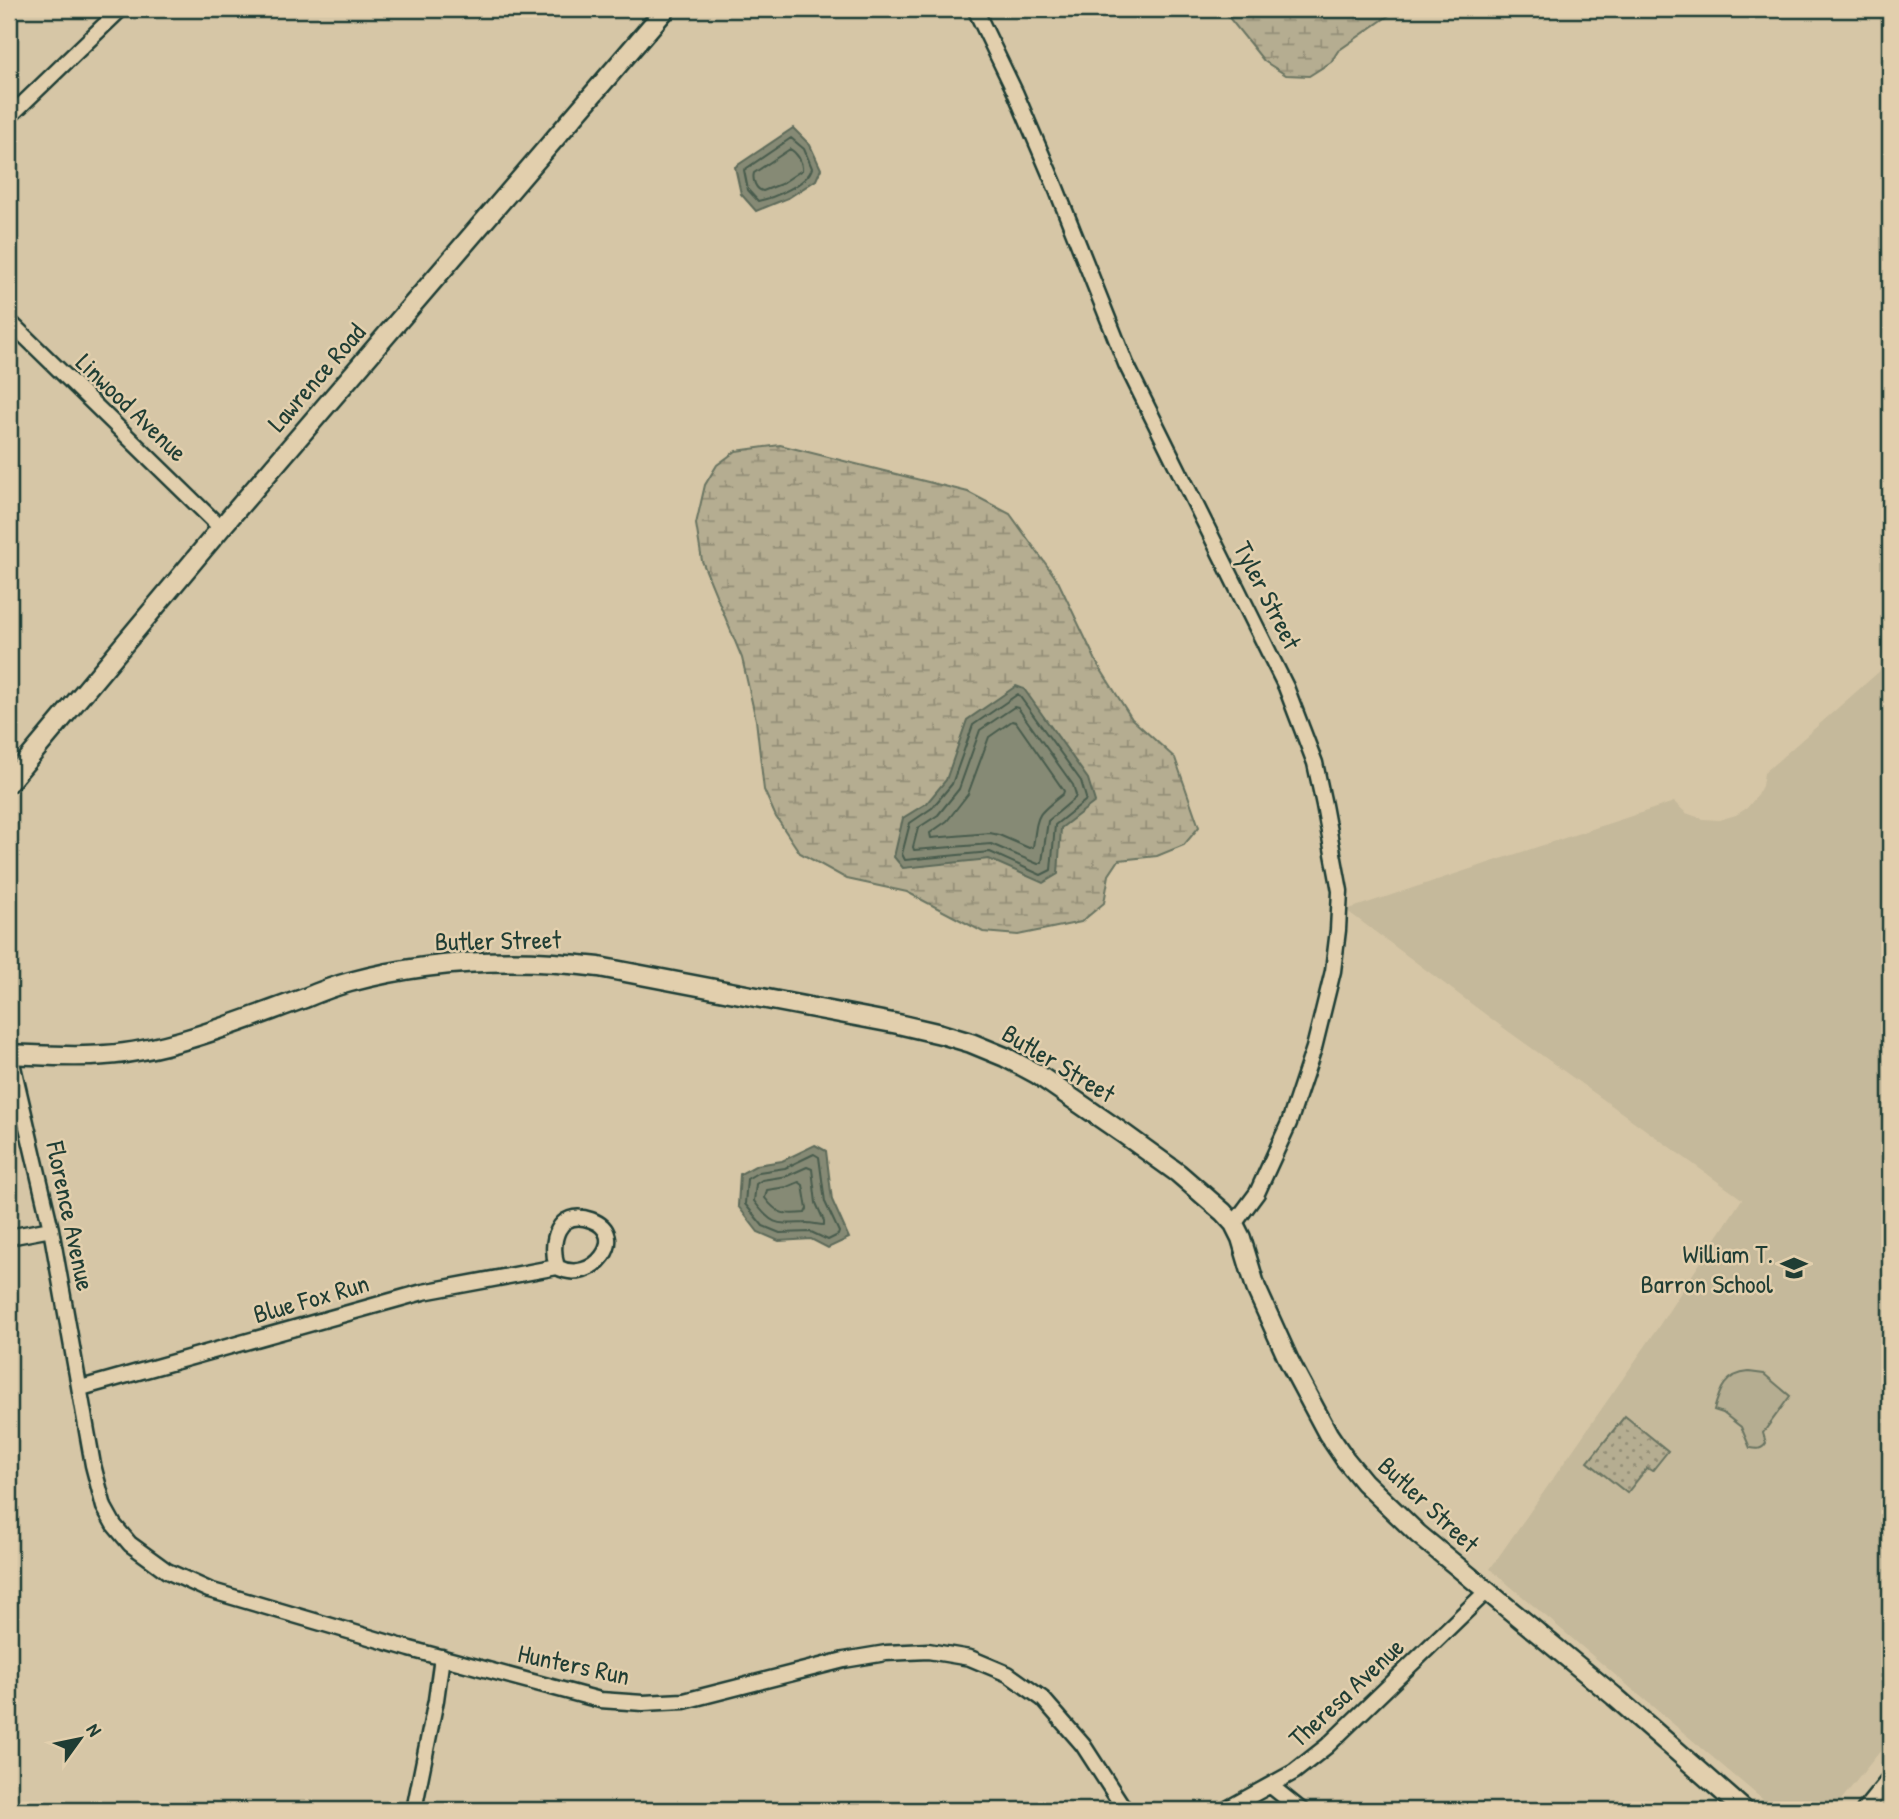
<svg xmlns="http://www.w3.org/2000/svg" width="1899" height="1819" viewBox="0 0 1899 1819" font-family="'Patrick Hand',sans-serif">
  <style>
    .built { fill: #c5b99b }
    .wetland { fill: url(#wetland-marsh); stroke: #6a7562; stroke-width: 2 }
    .park { fill: url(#park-dots); stroke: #6a7562; stroke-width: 2 }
    .pitch { fill: #b5ad91; stroke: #6a7562; stroke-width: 2 }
    .water { fill: #868a74; stroke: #5d6b5a; stroke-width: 2 }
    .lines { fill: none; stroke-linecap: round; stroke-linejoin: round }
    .shore { stroke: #485c4e; stroke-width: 2 }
    .minor-casing { stroke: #1f3d34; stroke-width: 19 }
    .tertiary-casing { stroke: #1f3d34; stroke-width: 23 }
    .minor { stroke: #e2cfad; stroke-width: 14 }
    .tertiary { stroke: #e2cfad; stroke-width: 18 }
    .labels { text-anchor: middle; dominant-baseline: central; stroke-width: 5; stroke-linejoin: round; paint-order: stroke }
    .street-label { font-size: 26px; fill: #1f3d34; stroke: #e2cfad }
    .poi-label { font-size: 26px; fill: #1f3d34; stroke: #e2cfad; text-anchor: end }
  </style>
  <defs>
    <pattern id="wetland-marsh" width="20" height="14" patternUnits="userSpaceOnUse" patternTransform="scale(1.75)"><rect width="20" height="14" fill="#b5ad91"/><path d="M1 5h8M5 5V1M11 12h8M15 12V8" fill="none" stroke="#938e77"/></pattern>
    <pattern id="park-dots" width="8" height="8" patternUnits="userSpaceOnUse" patternTransform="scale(1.75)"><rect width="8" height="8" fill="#b5ad91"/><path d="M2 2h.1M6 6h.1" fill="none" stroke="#938e77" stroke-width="1.8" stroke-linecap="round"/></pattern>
  </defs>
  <rect width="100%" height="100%" fill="#d6c6a6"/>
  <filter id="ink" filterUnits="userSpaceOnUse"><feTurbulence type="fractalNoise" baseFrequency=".0143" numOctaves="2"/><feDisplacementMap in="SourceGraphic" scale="14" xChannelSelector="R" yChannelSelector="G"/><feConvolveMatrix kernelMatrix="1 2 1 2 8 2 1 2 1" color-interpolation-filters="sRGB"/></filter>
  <g filter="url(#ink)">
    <!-- built -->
    <path class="built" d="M1890 662V1739L1833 1810H1775L1490 1569 1651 1338 1742 1199 1501 1026 1346 910 1674 802 1686 813 1703 819 1719 820 1736 815 1747 808 1756 797 1762 786 1764 773Z"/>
    <!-- wetland -->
    <path class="wetland" d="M1222 9H1398L1338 51 1331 62 1309 76 1286 75 1264 61Z
      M780 445 968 492 1010 514 1058 581 1098 665 1132 719 1175 758 1199 827 1184 845 1157 856 1119 860 1109 875 1104 903 1081 922 1018 935 983 932 907 892 847 879 800 853 776 817 764 790 756 720 742 658 702 561 696 524 705 485 717 465 736 451Z"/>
    <!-- park -->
    <path class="park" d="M1625 1416 1668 1451 1652 1471 1647 1468 1627 1493 1588 1462Z"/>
    <!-- pitch -->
    <path class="pitch" d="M1749 1372 1764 1374 1790 1396 1763 1433 1766 1443C1762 1450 1757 1449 1750 1448L1741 1427 1723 1413 1714 1410C1720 1389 1725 1374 1749 1372Z"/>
    <!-- water -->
    <path class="water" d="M793 128 810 145 821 169 816 180 788 198 756 211 741 194 735 167Z
      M1016 686 1024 689 1088 779 1095 802 1061 828 1058 874 1043 883 989 859 903 868 894 857 903 818 927 803 946 780 967 720Z
      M815 1145 826 1151 832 1200 849 1238 828 1248 811 1239 779 1241 758 1232 738 1206 740 1174 757 1165 782 1161Z"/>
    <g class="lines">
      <!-- shore -->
      <path class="shore" d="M791 138 804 149 812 168C808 184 773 198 758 201L748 190 744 170Z
        M790 149C797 153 803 162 802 170L781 184 763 191C756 190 752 180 754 173Z
        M1018 694 1081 781 1086 798 1085 801 1055 825 1051 870 1041 875 990 852 905 860 902 854 910 823 932 808 952 784 973 725Z
        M1014 707 1018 708 1073 785 1076 795 1075 798 1048 821 1042 862 1038 864 991 844 914 850 913 847 918 828 938 815 959 789 980 730Z
        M1012 721 1016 722 1064 791 1063 794C1035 816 1038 813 1033 847L1029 848 999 835 990 833 931 838 930 833 947 821 968 794 989 737Z
        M814 1154 819 1157 825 1202 839 1232 838 1235 828 1240 811 1232 780 1233 763 1226 745 1204 747 1179 759 1172 785 1168Z
        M807 1167 812 1169 816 1203 824 1221V1225C818 1225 813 1223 807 1223 777 1224 773 1227 754 1201L756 1184 762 1180 787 1176Z
        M799 1182 803 1185 807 1209 805 1213C784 1215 778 1215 765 1198L767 1190 787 1187Z"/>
      <defs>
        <path id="minor" d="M975 9 1015 92 1056 188 1126 364 1286 687 1315 763 1324 805 1340 891 1338 930 1333 971 1314 1048 1289 1123 1257 1193 1234 1224
          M9 117 121 9
          M9 321 221 528
          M10 1054 51 1229 93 1465 104 1507 114 1525 130 1544 167 1571 209 1590 410 1649 600 1700 643 1703 684 1701 844 1660 886 1653 928 1651 970 1658 1008 1674 1043 1699 1083 1745 1125 1810
          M9 1237 51 1229
          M81 1388 423 1292 557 1267C593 1287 631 1234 591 1220 557 1208 549 1243 557 1267
          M1271 1786 1301 1810
          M414 1810 436 1700 442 1657
          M1225 1810 1294 1772 1327 1746 1487 1591
          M1864 1810 1890 1778"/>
        <path id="tertiary" d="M9 782 221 528 666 9
          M9 1054C40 1055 73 1058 105 1055 170 1051 243 1020 305 998 319 992 335 986 350 982 431 960 516 957 599 967L898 1024 941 1034 971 1043 1005 1057 1037 1074 1124 1134 1178 1173 1223 1212 1234 1224 1241 1238 1256 1288 1289 1361 1328 1434 1345 1459 1364 1482 1418 1534 1614 1696 1744 1810"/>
      </defs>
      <!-- minor casing -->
      <use href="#minor" class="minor-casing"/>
      <!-- tertiary casing -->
      <use href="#tertiary" class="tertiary-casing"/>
      <!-- minor -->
      <use href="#minor" class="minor"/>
      <!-- tertiary -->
      <use href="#tertiary" class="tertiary"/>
    </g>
  </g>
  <!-- icons -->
  <defs>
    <symbol id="school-bare" viewBox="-9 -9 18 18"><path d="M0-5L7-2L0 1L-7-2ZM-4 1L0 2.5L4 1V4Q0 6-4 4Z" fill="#1f3d34" stroke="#e2cfad" stroke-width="2.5" paint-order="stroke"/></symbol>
  </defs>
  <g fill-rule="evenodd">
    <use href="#school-bare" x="1775" y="1249" width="38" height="38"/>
  </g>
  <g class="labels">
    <!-- street labels -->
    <g class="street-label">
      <text transform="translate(316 377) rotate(-49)">Lawrence Road</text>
      <text transform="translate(132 407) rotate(44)">Linwood Avenue</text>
      <text transform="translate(1268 595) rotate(63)">Tyler Street</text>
      <text transform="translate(498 940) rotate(-1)">Butler Street</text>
      <text transform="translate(1059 1063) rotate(31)">Butler Street</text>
      <text transform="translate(71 1216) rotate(78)">Florence Avenue</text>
      <text transform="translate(311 1298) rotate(-16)">Blue Fox Run</text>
      <text transform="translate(1429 1504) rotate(43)">Butler Street</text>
      <text transform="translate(574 1664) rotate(12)">Hunters Run</text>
      <text transform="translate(1346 1692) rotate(-43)">Theresa Avenue</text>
    </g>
    <!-- poi labels -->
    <g class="poi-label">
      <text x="1773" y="1253">William T.<tspan x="1773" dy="30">Barron School</tspan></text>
    </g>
  </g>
  <!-- margin -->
  <rect width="1899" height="1819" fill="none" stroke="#e2cfad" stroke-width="35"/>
  <rect x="18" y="18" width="1864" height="1784" fill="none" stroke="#1f3d34" stroke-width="2.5" filter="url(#ink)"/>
  <!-- north arrow -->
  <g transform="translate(80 1739) rotate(57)" stroke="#e2cfad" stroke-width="5" paint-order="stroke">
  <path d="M0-5L12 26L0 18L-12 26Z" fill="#1f3d34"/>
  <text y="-10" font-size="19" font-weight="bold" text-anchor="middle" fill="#1f3d34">N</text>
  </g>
</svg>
